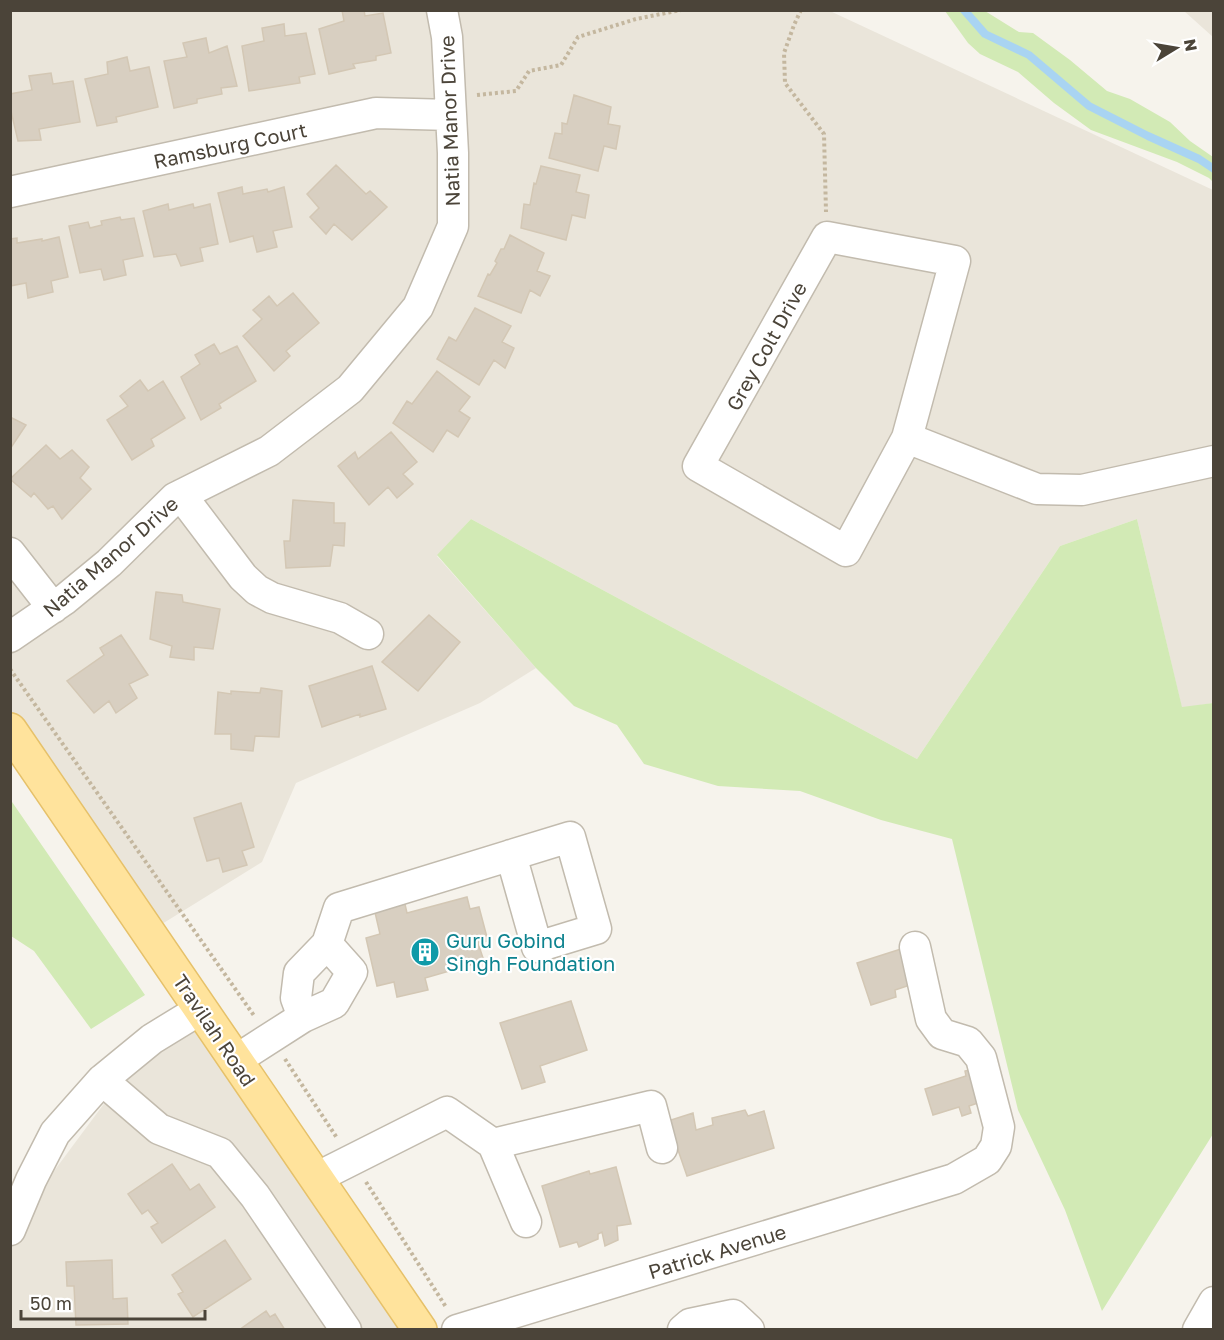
<svg xmlns="http://www.w3.org/2000/svg" width="1224" height="1340" font-family="'Golos Text',sans-serif">
<style>
.residential{fill:#eae5da}
.green{fill:#d2eab5}
.lines{fill:none;stroke-linecap:round;stroke-linejoin:round}
.stream{stroke:#a9d4f2;stroke-width:8}
.building{fill:#d8cfc1;stroke:#d3c7b4;stroke-width:1.5}
.minor-casing{stroke:#c2bbae;stroke-width:33}
.major-casing{stroke:#e6c16a;stroke-width:36}
.path{stroke:#c4b79f;stroke-width:4;stroke-dasharray:3 3;stroke-linecap:butt}
.minor{stroke:#fff;stroke-width:30}
.major{stroke:#ffe39c;stroke-width:33}
.labels{text-anchor:middle;dominant-baseline:central;stroke-width:4.5;stroke-linejoin:round;paint-order:stroke}
.street-label{font-size:20px;fill:#4b4439;stroke:#fff}
.culture-label{font-size:20px;fill:#0d838f;stroke:#fff;text-anchor:start}
</style>
<rect width="100%" height="100%" fill="#f6f3ec"/>
<path class="residential" d="M10 11H830L1213 190V703L1182 708 1137 519 1060 546 917 759 471 519 437 556 536 668 480 703 296 783 262 862 149 932 11 730Z
M1184 11H1213V37Z
M201 1009 420 1330H11V1229L152 1039Z"/>
<path class="green" d="M945 11H985L1019 32 1033 33 1070 60 1107 91 1130 99 1170 122 1190 141 1213 157V182L1209 178 1177 162 1091 130 1054 103 1018 72 980 54 968 43Z
M471 519 917 759 1060 546 1137 519 1182 707 1213 703V1134L1102 1311 1065 1210 1018 1110 952 839 881 820 800 791 718 786 644 764 617 725 574 706 536 668 437 555Z
M10 799 145 995 91 1029 34 951 11 936Z"/>
<g class="lines">
<path class="stream" d="M964 10 985 34 1029 55 1089 106 1148 136 1199 159 1214 169"/>
</g>
<path class="building" d="M342 10H364L365 16 383 13 391 53 376 56V60L353 64 355 68 329 74 319 29 344 21Z
M284 24 285 36 306 33 315 74 299 77 300 83 249 91 242 46 264 41 262 28Z
M206 38 209 53 227 46 237 86 221 88 222 94 197 99V103L174 108 164 61 187 57 183 43Z
M127 57 130 71 149 67 158 107 116 117 117 122 97 126 85 79 108 74 107 62Z
M51 73 53 84 73 81 80 122 39 129 41 140 18 141 10 107V94L32 90 29 76Z
M574 95 611 107 608 124 620 126 616 149 604 146 598 171 549 158 555 133 562 134V123L567 124Z
M336 165 366 194 370 191 387 207 352 240 334 224 326 234 310 217 319 208 307 194Z
M541 166 580 175 576 192 589 195 585 218 572 215 566 240 521 228 524 204 530 205 534 183 536 184Z
M242 187 243 194 267 189 268 192 284 187 292 227 273 231 277 247 257 252 253 236 230 242 218 193Z
M168 204 169 210 193 204 194 208 210 204 218 244 200 248 203 261 181 266 176 254 154 257 143 211Z
M120 217 121 220 134 218 143 256 123 260 126 275 104 280 101 269 80 273 69 226 88 222 90 228 102 225 101 221Z
M510 235 544 253 537 271 550 276 540 296 530 290 521 313 478 296 488 274 490 275 497 263 495 261 501 249H504Z
M59 237 68 277 51 281 53 292 28 298 26 283 10 286V239L17 238V243L42 239V241Z
M293 293 319 323 286 351 290 356 274 371 243 336 262 319 253 310 269 296 277 306Z
M475 308 511 326 502 342 514 348 505 368 494 360 479 385 437 359 449 337 456 341Z
M214 344 220 354 237 346 256 381 219 404 221 408 201 420 181 377 200 364 195 355Z
M437 371 470 397 459 411 470 418 458 437 447 430 433 452 393 423 407 401 412 404Z
M140 380 148 391 163 381 185 418 151 439 154 446 132 460 107 420 128 406 120 396Z
M10 417 26 425 10 449Z
M391 432 417 462 403 474 413 484 397 498 388 487 369 505 338 466 355 452 358 459Z
M46 445 60 459 72 450 89 467 80 478 91 489 62 519 53 506 48 509 34 493 31 497 10 479Z
M293 500 334 503V523H345L344 546 333 545 330 566 286 568 284 541H290Z
M156 592 182 595 183 602 220 609 213 649 194 647V660L170 657 172 646 150 639Z
M429 615 460 642 418 691 382 662Z
M121 635 148 675 129 684 137 698 116 713 109 701 94 713 67 681 104 655 100 648Z
M372 666 386 709 360 717V714L322 727 309 686Z
M261 688 282 691 279 737 255 736 253 751 231 749V734H215L218 692 231 694V691L260 693Z
M241 803 254 847 242 851 247 865 223 872 219 858 207 861 194 818Z
M467 897 470 909 479 907 488 941 478 943 484 961 425 978 428 990 397 997 394 982 377 986 366 938 380 934 374 908 404 900 407 913Z
M901 949 913 984 895 990 896 997 871 1005 857 963Z
M571 1001 587 1050 540 1066 545 1082 522 1089 500 1023Z
M977 1068 987 1100 969 1106 971 1113 962 1116 959 1107 933 1115 925 1089 966 1076 965 1071Z
M745 1110 748 1116 764 1111 774 1148 687 1176 668 1121 693 1113 696 1130 713 1125 712 1118Z
M172 1164 190 1190 199 1184 215 1207 162 1243 151 1227 158 1223 148 1210 142 1214 128 1194Z
M616 1167 631 1224 617 1226 618 1240 605 1246 602 1232 598 1234V1239L579 1247 577 1242 560 1247 542 1186 589 1171 590 1174Z
M225 1240 251 1279 193 1317 178 1294 183 1292 172 1275Z
M112 1260 113 1299 127 1298 128 1324 76 1325 74 1286H67L66 1262Z
M266 1311 270 1317 275 1314 285 1330H239Z"/>
<g class="lines">
<g class="minor-casing">
<path id="minor" d="M10 192 376 113 451 115
M827 237 955 261 907 438 846 551 698 466Z
M907 438 1037 489 1082 490 1214 461
M181 495 243 577 257 590 272 598 340 618 368 634
M10 553 53 608
M10 637 64 600 109 563 175 498 269 451 350 389 418 307 453 226V153L447 37 442 10
M327 944 339 908 570 837 596 929 537 947 511 855
M236 1060 303 1017 334 1003 352 972 327 944 299 973 296 998 303 1017
M102 1080 159 1129 220 1153 255 1196 346 1330
M493 1144 651 1106 662 1148
M316 1178 447 1112 493 1144 526 1222
M10 1230 31 1180 55 1133 102 1080 152 1039 201 1009
M457 1330 954 1179 987 1160 996 1146 999 1127 981 1058 968 1042 942 1034 931 1019 915 947
M683 1330 690 1324 733 1315 749 1330
M1198 1330 1214 1302"/>
</g>
<g class="major-casing">
<path id="major" d="M10 730 420 1330"/>
</g>
<path class="path" d="M801 10 794 25 784 53 785 83 824 134 826 212
M477 95 516 91 529 71 561 65 578 37 636 19 681 10
M10 669 255 1017
M285 1059 337 1138
M366 1182 446 1307"/>
<use href="#minor" class="minor"/>
<use href="#major" class="major"/>
</g>
<defs>
<g id="building-disc" transform="scale(1.5)"><circle r="9.5" fill="#0f9aa8" stroke="#fff"/><path d="M-4-6H4V6H1V3H-1V6H-4ZM-2.5-4.3h1.7v1.8h-1.7ZM.8-4.3h1.7v1.8H.8ZM-2.5-1h1.7V.8h-1.7ZM.8-1h1.7V.8H.8Z" fill="#fff"/></g>
</defs>
<g fill-rule="evenodd">
<use href="#building-disc" x="425" y="952"/>
</g>
<g class="labels">
<g class="street-label">
<text transform="translate(449 121) rotate(-92)">Natia Manor Drive</text>
<text transform="translate(230 145) rotate(-12)">Ramsburg Court</text>
<text transform="translate(766 346) rotate(-61)">Grey Colt Drive</text>
<text transform="translate(110 556) rotate(-41)">Natia Manor Drive</text>
<text transform="translate(215 1030) rotate(56)">Travilah Road</text>
<text transform="translate(717 1251) rotate(-17)">Patrick Avenue</text>
</g>
<g class="culture-label">
<text x="446" y="940">Guru Gobind<tspan x="446" dy="23">Singh Foundation</tspan></text>
</g>
</g>
<rect width="1224" height="1340" fill="none" stroke="#4b4439" stroke-width="24"/>
<g transform="translate(1176 48) rotate(79)" stroke="#ffffff" stroke-width="4.5" paint-order="stroke">
<path d="M0-4.5L10 22L0 15L-10 22Z" fill="#4b4439"/>
<text y="-9" font-size="16" font-weight="bold" text-anchor="middle" fill="#4b4439">N</text>
</g>
<path d="M21 1310v9h184v-9" fill="none" stroke="#4b4439" stroke-width="3"/>
<text x="30" y="1310" font-size="18" fill="#4b4439" stroke="#ffffff" stroke-width="4.5" paint-order="stroke">50 m</text>
</svg>
